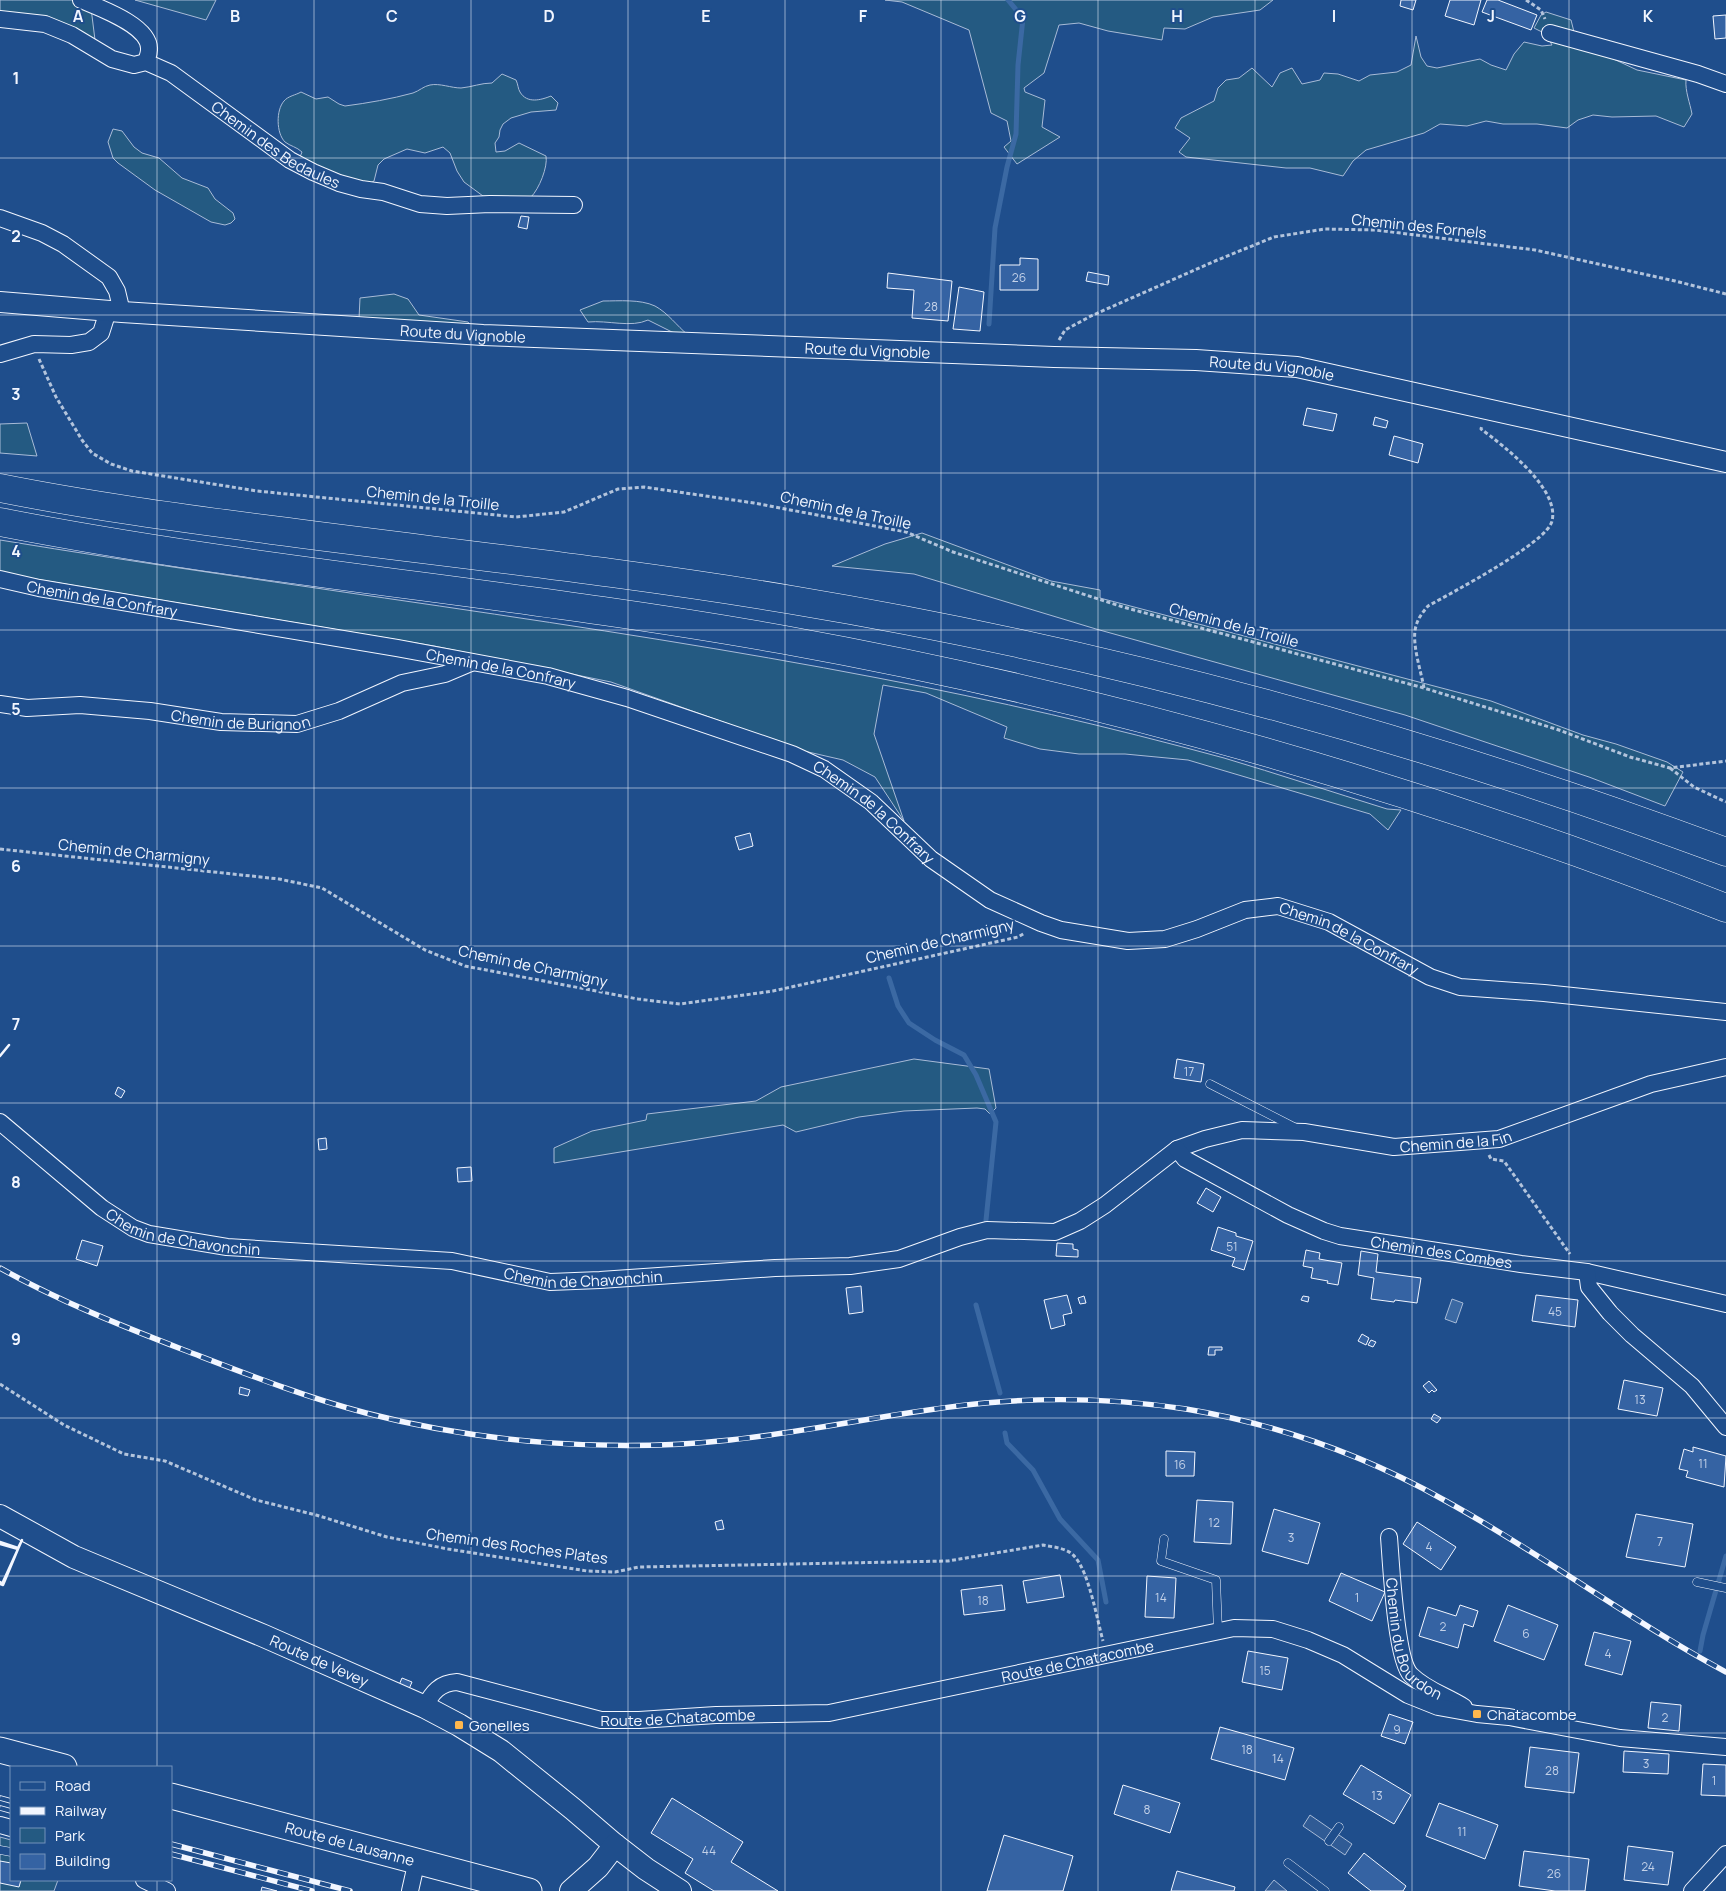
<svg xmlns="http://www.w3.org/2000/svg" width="1726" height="1891" font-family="Manrope,sans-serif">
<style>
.green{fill:#245a82;stroke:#a8bbd7}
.parking{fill:#305b95;stroke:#a8bbd7}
.water{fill:#3b69a3;stroke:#a8bbd7}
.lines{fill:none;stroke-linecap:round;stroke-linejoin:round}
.stream{stroke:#3b69a3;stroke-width:5}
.building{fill:#3563a3;stroke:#f2f6ff}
.service-casing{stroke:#f2f6ff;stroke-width:9}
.minor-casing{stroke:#f2f6ff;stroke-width:18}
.tertiary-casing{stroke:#f2f6ff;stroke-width:22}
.secondary-casing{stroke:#f2f6ff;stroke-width:24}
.primary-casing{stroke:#f2f6ff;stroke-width:27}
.motorway-casing{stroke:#f2f6ff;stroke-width:29}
.path{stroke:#b3c4dc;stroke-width:3;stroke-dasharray:4 2.5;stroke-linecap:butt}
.service{stroke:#1f4e8c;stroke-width:8}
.minor{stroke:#1f4e8c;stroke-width:16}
.tertiary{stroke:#1f4e8c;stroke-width:20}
.secondary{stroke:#1f4e8c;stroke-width:22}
.primary{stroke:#1f4e8c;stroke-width:25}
.motorway{stroke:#1f4e8c;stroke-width:28}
.rail-casing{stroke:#f2f6ff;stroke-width:5.5}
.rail{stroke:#1f4e8c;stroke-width:4;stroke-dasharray:11;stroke-linecap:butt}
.wall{stroke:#f2f6ff;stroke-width:2.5}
.grid{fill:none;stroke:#f2f6ff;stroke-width:1;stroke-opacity:0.55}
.poi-dot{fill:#ffb74d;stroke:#1f4e8c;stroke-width:2}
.labels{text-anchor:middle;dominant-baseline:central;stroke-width:4;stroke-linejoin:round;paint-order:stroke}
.number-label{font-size:12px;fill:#c3d1e8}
.street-label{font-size:15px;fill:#f2f6ff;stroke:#1f4e8c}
.poi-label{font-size:15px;fill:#f2f6ff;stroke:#1f4e8c;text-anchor:start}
.grid-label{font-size:16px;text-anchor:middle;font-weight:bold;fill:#f2f6ff;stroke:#1f4e8c;stroke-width:4;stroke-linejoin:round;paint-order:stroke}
</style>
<rect width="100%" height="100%" fill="#1f4e8c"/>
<path class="green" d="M0 0H90L97 56 65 35 0 22Z
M135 0H216L206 20Z
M885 0H1273L1260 10 1213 17 1185 29 1164 28 1162 40 1108 31 1079 23 1059 25 1044 73 1024 88 1025 92 1045 100 1042 127 1060 137 1017 164 1004 147 1011 141 1007 121 991 113 969 30 902 2Z
M1546 12 1571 20 1578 48 1603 54 1637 70 1686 80C1685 91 1690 103 1692 114L1684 127 1656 116 1612 117 1593 115 1578 120 1567 128 1537 124H1503L1486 121 1467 126 1440 124 1424 133 1366 150 1353 161 1343 176 1310 168H1286L1186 157 1179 152 1190 138 1175 128 1181 118 1214 101 1218 88 1226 80 1239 78 1252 68 1272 87 1280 73 1292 68 1302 84 1320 80 1324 73 1338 74 1359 81 1370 75 1397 72 1411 65 1416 36 1421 57 1427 66 1437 68 1480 59 1491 65 1506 70 1514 54 1524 42 1542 46 1552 45 1546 34 1534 28 1541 15Z
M502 74 516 80C518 84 518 89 520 92 527 104 541 100 551 96L558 103 556 110 531 112 511 118 503 124 500 130 499 137 495 143 496 152 505 151 519 143 546 156C548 167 539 189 531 197L483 196 464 182 457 171 450 153 443 147 425 153 407 149 384 159 378 165 374 181 362 188 300 157 302 152C297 147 290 146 285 142 276 133 276 110 284 101 288 96 296 95 301 92L316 99 328 97 339 104 345 106C368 103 391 99 413 93 419 91 424 86 430 85 440 83 451 88 461 88 472 87 481 83 492 83Z
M113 129 122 131 134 147 142 153 159 158 182 178 208 188 215 199 233 213 235 219 231 223 225 225 211 222 155 190 118 163 113 158 108 142Z
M394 294 408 299 419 315 468 322 473 329 359 319 360 298Z
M603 301C619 301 640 299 655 306 668 313 677 326 688 335L676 334 648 320C631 328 608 320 588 322L580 310Z
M27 423 37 456 0 453V424Z
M922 533 1051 581 1100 590V598L1491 701 1583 735 1616 744 1667 762 1683 772 1665 806 1589 777 1405 715 1096 629 914 574 832 566 885 544Z
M0 540C292 588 587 622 878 678 994 700 1110 727 1224 758 1278 774 1332 792 1387 809L1401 810 1388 830 1370 814 1188 760 1125 754H1079L1040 749 1004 738 1007 727 926 693 883 685 874 734 904 821 875 777 843 760 804 751 611 682 434 646 0 573Z
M914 1059 989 1069 996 1108 990 1114 985 1109 977 1108 904 1111 859 1117 796 1132 783 1125 554 1163V1148L592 1131 646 1120 647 1114 756 1101 781 1087Z
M0 1837 11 1840V1880H58L54 1891H0Z"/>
<path class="parking" d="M1310 1815 1352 1844 1345 1855 1303 1826Z
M1274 1880 1287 1891H1265Z"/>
<path class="water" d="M1452 1299 1463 1303 1456 1323 1445 1319Z"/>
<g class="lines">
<path class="stream" d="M989 324 995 228 1007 167 1016 134 1018 65 1023 18 1008 0
M889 978 898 1006 909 1023 935 1040 964 1055 976 1075 996 1122 986 1220
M976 1305 1000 1393
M1005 1433 1007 1443 1033 1470 1060 1519 1098 1560 1106 1602
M1700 1651 1703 1635 1726 1556"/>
</g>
<path class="building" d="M1401 0H1416L1413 10 1400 6Z
M1450 0H1481L1474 25 1445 16Z
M1487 0H1498L1537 15 1531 30 1482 12Z
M1726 15V38L1715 39 1713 16Z
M521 216 529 217 527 229 518 227Z
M1020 258 1038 259V290H1000V265H1020Z
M1088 272 1109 276 1108 285 1086 281Z
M888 273 952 281 948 321 912 318 914 290 887 288Z
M959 287 984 292 980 331 953 329Z
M1307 408 1337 414 1333 431 1303 425Z
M1375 417 1388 421 1386 428 1373 425Z
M1394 436 1423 444 1418 463 1389 455Z
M750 833 753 846 739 850 735 837Z
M1177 1059 1204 1064 1201 1082 1174 1078Z
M118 1087 125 1091 121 1098 115 1094Z
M326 1138 327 1149 319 1150 318 1139Z
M471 1167 472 1181 458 1182 457 1168Z
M1206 1188 1221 1197 1213 1212 1197 1203Z
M1218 1227 1236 1233V1236L1253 1241 1244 1270 1232 1266 1235 1258 1211 1250Z
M82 1240 103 1246 97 1266 76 1259Z
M1057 1243 1073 1244V1249L1078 1250V1257L1056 1256Z
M1306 1250 1320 1253 1319 1259 1342 1263 1338 1285 1327 1283 1328 1281 1311 1278 1313 1268 1303 1266Z
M1361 1251 1378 1254 1376 1272 1421 1278 1417 1303 1395 1300 1394 1302 1371 1299 1374 1278 1358 1275Z
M861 1286 863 1312 849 1314 846 1288Z
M1067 1295 1072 1313 1063 1315 1065 1325 1051 1329 1044 1300Z
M1536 1295 1578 1300 1575 1327 1532 1321Z
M1084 1296 1086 1303 1080 1304 1078 1298Z
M1303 1296 1309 1297 1308 1302 1301 1300Z
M1362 1334 1369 1338 1366 1345 1358 1341Z
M1371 1340 1376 1342 1373 1347 1368 1345Z
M1209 1347H1222V1350H1215V1355H1208Z
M1624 1380 1663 1388 1657 1416 1618 1409Z
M1429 1381 1437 1390 1434 1392 1432 1390 1429 1393 1423 1386Z
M240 1387 250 1390 248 1396 239 1394Z
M1434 1414 1441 1418 1437 1423 1431 1419Z
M1693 1447 1726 1456 1724 1487 1686 1477 1688 1471 1679 1469 1684 1449 1693 1452Z
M1166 1451 1195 1452 1194 1476H1166Z
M1197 1500 1233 1502 1231 1544 1194 1542Z
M1274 1509 1320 1523 1308 1564 1262 1551Z
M1636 1514 1693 1524 1685 1567 1626 1557Z
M722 1520 724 1529 717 1530 715 1522Z
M1417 1522 1456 1547 1441 1570 1403 1544Z
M1341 1573 1385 1592 1372 1621 1329 1601Z
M1060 1575 1064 1597 1027 1603 1023 1581Z
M1147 1576 1176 1578 1174 1618 1145 1617Z
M1002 1585 1005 1610 964 1615 961 1590Z
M1460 1605 1478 1611 1473 1627 1464 1624 1458 1648 1419 1636 1428 1607 1456 1616Z
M1508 1605 1558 1625 1544 1660 1494 1641Z
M1594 1632 1631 1641 1622 1675 1585 1665Z
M1248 1651 1288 1658 1282 1690 1242 1682Z
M402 1678 412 1682 409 1689 399 1685Z
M1651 1702 1681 1705 1679 1731 1648 1728Z
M1389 1714 1413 1722 1405 1744 1381 1736Z
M1220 1727 1294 1748 1285 1780 1211 1759Z
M1530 1747 1579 1753 1574 1793 1525 1787Z
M1624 1751 1669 1754 1668 1774 1623 1772Z
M1703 1764 1726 1765V1796L1701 1795Z
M1361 1765 1411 1795 1394 1824 1343 1794Z
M1123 1785 1180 1803 1170 1833 1114 1814Z
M672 1798 743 1842 731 1862 778 1891H714L685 1873 693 1859 651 1833Z
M1439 1803 1498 1825 1485 1859 1426 1836Z
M1004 1835 1073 1856 1063 1891H987Z
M1628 1846 1673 1852 1668 1885 1624 1880Z
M1524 1851 1589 1859 1585 1891H1555L1519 1886Z
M1364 1853 1406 1886 1403 1891H1371L1348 1873Z
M0 1861 11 1863V1880H21L19 1887 0 1883Z
M1177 1871 1235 1887 1234 1891H1171Z
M262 1887 277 1891H261Z"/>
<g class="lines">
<g class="service-casing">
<path id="service" d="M1210 1084 1296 1128
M1164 1539 1161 1561 1216 1580 1218 1631
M1697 1582 1726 1588
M1329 1841 1339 1827
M0 1850 11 1852
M1288 1863 1325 1891"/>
</g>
<g class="minor-casing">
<g id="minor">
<path d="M81 0C100 8 151 26 149 50 149 54 147 58 146 62"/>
<path id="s1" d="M0 19 45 24 72 35 112 59 134 65 146 62 171 73 290 160 313 172 339 183 361 189 383 192 420 204 447 206 490 204 574 205"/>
<path d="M1550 33 1698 74 1726 84"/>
<path d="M0 218 42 233 63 244 109 277 117 291 122 312"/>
<path d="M0 354 34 344 71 345 89 342 101 333 108 311"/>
<path id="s2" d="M0 579 39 588 397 648 548 676 627 698 792 754 824 769 871 802 931 859 990 900 1041 923 1061 930 1128 941 1165 939 1197 929 1245 910 1278 906 1329 922 1430 977 1460 987 1544 993 1726 1012"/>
<path id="s3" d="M0 704 27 708 80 705 150 711 221 722 297 724 339 711 402 683 445 674 471 663"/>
<path id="s4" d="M0 1122 102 1208 133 1228 149 1234 227 1247 452 1261 550 1282 600 1280 775 1268 850 1266 899 1259 960 1237 987 1230 1055 1232 1080 1221 1105 1205 1177 1149 1205 1139 1242 1130 1304 1132 1394 1147 1499 1139 1651 1084 1726 1067"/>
<path id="s5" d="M1177 1149 1185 1159 1288 1215 1324 1231 1340 1236 1521 1264 1587 1272 1726 1304"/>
<path d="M1587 1272 1589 1287 1610 1313 1632 1335 1692 1386 1726 1427"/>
<path id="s6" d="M1389 1537C1391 1563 1396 1661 1411 1675 1426 1690 1447 1696 1464 1707"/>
<path id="s7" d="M425 1707C432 1692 440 1683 457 1682L601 1720H639L716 1715 829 1713 1234 1628 1273 1629 1308 1640 1343 1655 1408 1695 1438 1707 1477 1714 1509 1717 1620 1738 1726 1747"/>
<path d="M0 1825 11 1828"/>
<path d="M144 1880 167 1891"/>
<path d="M410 1891 417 1860"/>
<path d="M1692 1891 1726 1854"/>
</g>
</g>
<g class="tertiary-casing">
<g id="tertiary">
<path id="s8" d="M0 302 122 312 483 335 1054 357 1196 360 1297 367 1726 462"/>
</g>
</g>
<g class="secondary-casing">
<g id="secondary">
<path id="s9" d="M0 1516 74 1557 264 1636 425 1707 459 1725 501 1751 573 1809 615 1845 646 1869 680 1891"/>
<path d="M571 1891 598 1867 615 1845"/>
</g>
</g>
<g class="primary-casing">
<g id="primary">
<path d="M0 1750 64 1767"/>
<path id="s10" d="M171 1796 529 1891"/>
</g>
</g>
<g class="motorway-casing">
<path id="motorway" d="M0 488C90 506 181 518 272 530 446 553 620 571 792 600 1111 653 1423 739 1726 852
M0 522C260 573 524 593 785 640 1106 698 1422 789 1726 908"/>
</g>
<path class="path" d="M1526 0 1541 10 1545 19
M1059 340 1065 330 1091 316 1215 261 1274 237 1325 229 1376 230 1535 250 1675 281 1726 294
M39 359 56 397 82 440 92 453 111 464 132 471 257 491 516 517 564 512 618 489 644 487 754 503 906 532 953 552 1123 607 1424 688 1559 730 1630 757 1670 768 1726 761
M1424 688C1421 671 1411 642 1416 626 1418 618 1423 612 1428 606 1451 593 1547 543 1552 521 1560 489 1504 446 1481 429L1482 425
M1670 768 1694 787 1726 802
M0 849 279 879 322 888 425 950 465 966 638 999 680 1004 773 991 1018 937 1025 933
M1489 1155 1491 1159 1504 1161 1570 1254
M0 1384 64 1425 124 1454 165 1461 256 1500 316 1515 387 1537 448 1549 587 1571 615 1572 639 1567 948 1561 1043 1545C1053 1547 1068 1548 1075 1557 1089 1573 1097 1619 1103 1641"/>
<use href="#service" class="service"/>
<use href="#minor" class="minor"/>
<use href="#tertiary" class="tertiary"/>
<use href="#secondary" class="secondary"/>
<use href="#primary" class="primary"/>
<use href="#motorway" class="motorway"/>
<g class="rail-casing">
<path id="rail" d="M0 1268C59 1301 122 1326 184 1350 244 1373 304 1397 366 1413 482 1443 612 1453 730 1440 816 1431 899 1411 985 1403 1052 1397 1119 1399 1186 1409 1276 1424 1364 1455 1444 1500 1541 1553 1629 1620 1726 1672
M0 1798 11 1801
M0 1808 11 1811
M171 1844 350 1891
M171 1854 312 1891"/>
</g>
<use href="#rail" class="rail"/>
<path class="wall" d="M0 1056 9 1045
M0 1542 18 1548 22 1540 18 1549 0 1544
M0 1582 2 1584 18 1549 3 1585 0 1584"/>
</g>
<path class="grid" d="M157 0V1767M314 0V1891M471 0V1891M628 0V1891M785 0V1891M941 0V1891M1098 0V1891M1255 0V1891M1412 0V1891M1569 0V1891M0 158H1726M0 315H1726M0 473H1726M0 630H1726M0 788H1726M0 946H1726M0 1103H1726M0 1261H1726M0 1418H1726M0 1576H1726M0 1733H1726M157 1880V1891"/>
<g class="poi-dot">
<rect x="1472" y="1709" width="10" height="10" rx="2.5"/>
<rect x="454" y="1720" width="10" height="10" rx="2.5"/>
</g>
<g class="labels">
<g class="number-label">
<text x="1019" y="277">26</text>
<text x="931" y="306">28</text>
<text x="1189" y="1071">17</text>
<text x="1232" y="1246">51</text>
<text x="1555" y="1311">45</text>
<text x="1640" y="1399">13</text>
<text x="1703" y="1463">11</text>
<text x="1180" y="1464">16</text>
<text x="1214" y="1522">12</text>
<text x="1291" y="1537">3</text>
<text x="1660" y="1541">7</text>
<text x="1429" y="1546">4</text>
<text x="1161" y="1597">14</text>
<text x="1357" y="1597">1</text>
<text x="983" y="1600">18</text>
<text x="1443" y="1626">2</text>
<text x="1526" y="1633">6</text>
<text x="1608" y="1653">4</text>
<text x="1265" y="1670">15</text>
<text x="1665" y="1717">2</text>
<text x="1397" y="1729">9</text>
<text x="1247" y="1749">18</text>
<text x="1278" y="1758">14</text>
<text x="1646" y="1763">3</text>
<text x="1552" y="1770">28</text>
<text x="1714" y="1780">1</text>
<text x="1377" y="1795">13</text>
<text x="1147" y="1809">8</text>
<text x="1462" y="1831">11</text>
<text x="709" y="1850">44</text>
<text x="1648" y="1866">24</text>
<text x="1554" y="1873">26</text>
</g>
<g class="street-label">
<text stroke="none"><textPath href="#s1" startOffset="311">Chemin des Bedaules</textPath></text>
<text transform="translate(1419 226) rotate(6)">Chemin des Fornels</text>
<text stroke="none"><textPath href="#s8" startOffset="464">Route du Vignoble</textPath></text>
<text stroke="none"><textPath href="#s8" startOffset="869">Route du Vignoble</textPath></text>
<text stroke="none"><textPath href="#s8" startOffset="1274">Route du Vignoble</textPath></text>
<text transform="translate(433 498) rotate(6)">Chemin de la Troille</text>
<text transform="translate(846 510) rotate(12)">Chemin de la Troille</text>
<text stroke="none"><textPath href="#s2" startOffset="104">Chemin de la Confrary</textPath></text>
<text transform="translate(1234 625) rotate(15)">Chemin de la Troille</text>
<text stroke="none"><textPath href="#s2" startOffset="509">Chemin de la Confrary</textPath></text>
<text stroke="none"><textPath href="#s3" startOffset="242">Chemin de Burignon</textPath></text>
<text stroke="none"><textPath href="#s2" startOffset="914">Chemin de la Confrary</textPath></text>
<text transform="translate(134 852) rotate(6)">Chemin de Charmigny</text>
<text stroke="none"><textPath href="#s2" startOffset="1439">Chemin de la Confrary</textPath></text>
<text transform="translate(940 941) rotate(-13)">Chemin de Charmigny</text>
<text transform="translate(533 966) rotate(12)">Chemin de Charmigny</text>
<text stroke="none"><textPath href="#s4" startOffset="1534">Chemin de la Fin</textPath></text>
<text stroke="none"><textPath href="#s4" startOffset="220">Chemin de Chavonchin</textPath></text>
<text stroke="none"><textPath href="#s5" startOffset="289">Chemin des Combes</textPath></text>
<text stroke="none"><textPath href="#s4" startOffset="625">Chemin de Chavonchin</textPath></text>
<text transform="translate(517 1546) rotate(8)">Chemin des Roches Plates</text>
<text stroke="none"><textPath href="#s6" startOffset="109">Chemin du Bourdon</textPath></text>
<text stroke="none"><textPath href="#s9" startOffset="351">Route de Vevey</textPath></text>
<text stroke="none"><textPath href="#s7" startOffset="674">Route de Chatacombe</textPath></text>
<text stroke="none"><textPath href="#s7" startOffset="269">Route de Chatacombe</textPath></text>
<text stroke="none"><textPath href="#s10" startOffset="185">Route de Lausanne</textPath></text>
</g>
<g class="poi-label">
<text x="1487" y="1714">Chatacombe</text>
<text x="469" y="1725">Gonelles</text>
</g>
</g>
<g class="grid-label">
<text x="78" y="22">A</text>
<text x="235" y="22">B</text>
<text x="392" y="22">C</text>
<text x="549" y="22">D</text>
<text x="706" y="22">E</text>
<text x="863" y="22">F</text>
<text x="1020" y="22">G</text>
<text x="1177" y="22">H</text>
<text x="1334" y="22">I</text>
<text x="1491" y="22">J</text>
<text x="1648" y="22">K</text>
<text x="16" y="84">1</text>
<text x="16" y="242">2</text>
<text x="16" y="400">3</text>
<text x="16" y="557">4</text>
<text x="16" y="715">5</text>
<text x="16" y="872">6</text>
<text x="16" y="1030">7</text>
<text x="16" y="1188">8</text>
<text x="16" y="1345">9</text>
</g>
<rect x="10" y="1766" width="162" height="115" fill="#1f4e8c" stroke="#7391ba"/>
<rect x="20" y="1782" width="25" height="8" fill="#1f4e8c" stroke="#7391ba"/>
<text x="55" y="1791" font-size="15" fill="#f2f6ff">Road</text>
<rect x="20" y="1807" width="25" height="8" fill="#f2f6ff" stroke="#7391ba"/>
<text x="55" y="1816" font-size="15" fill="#f2f6ff">Railway</text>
<rect x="20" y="1828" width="25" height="15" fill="#245a82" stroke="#7391ba"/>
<text x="55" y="1841" font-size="15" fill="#f2f6ff">Park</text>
<rect x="20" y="1854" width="25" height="15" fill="#3563a3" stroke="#7391ba"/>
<text x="55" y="1866" font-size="15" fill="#f2f6ff">Building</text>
</svg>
